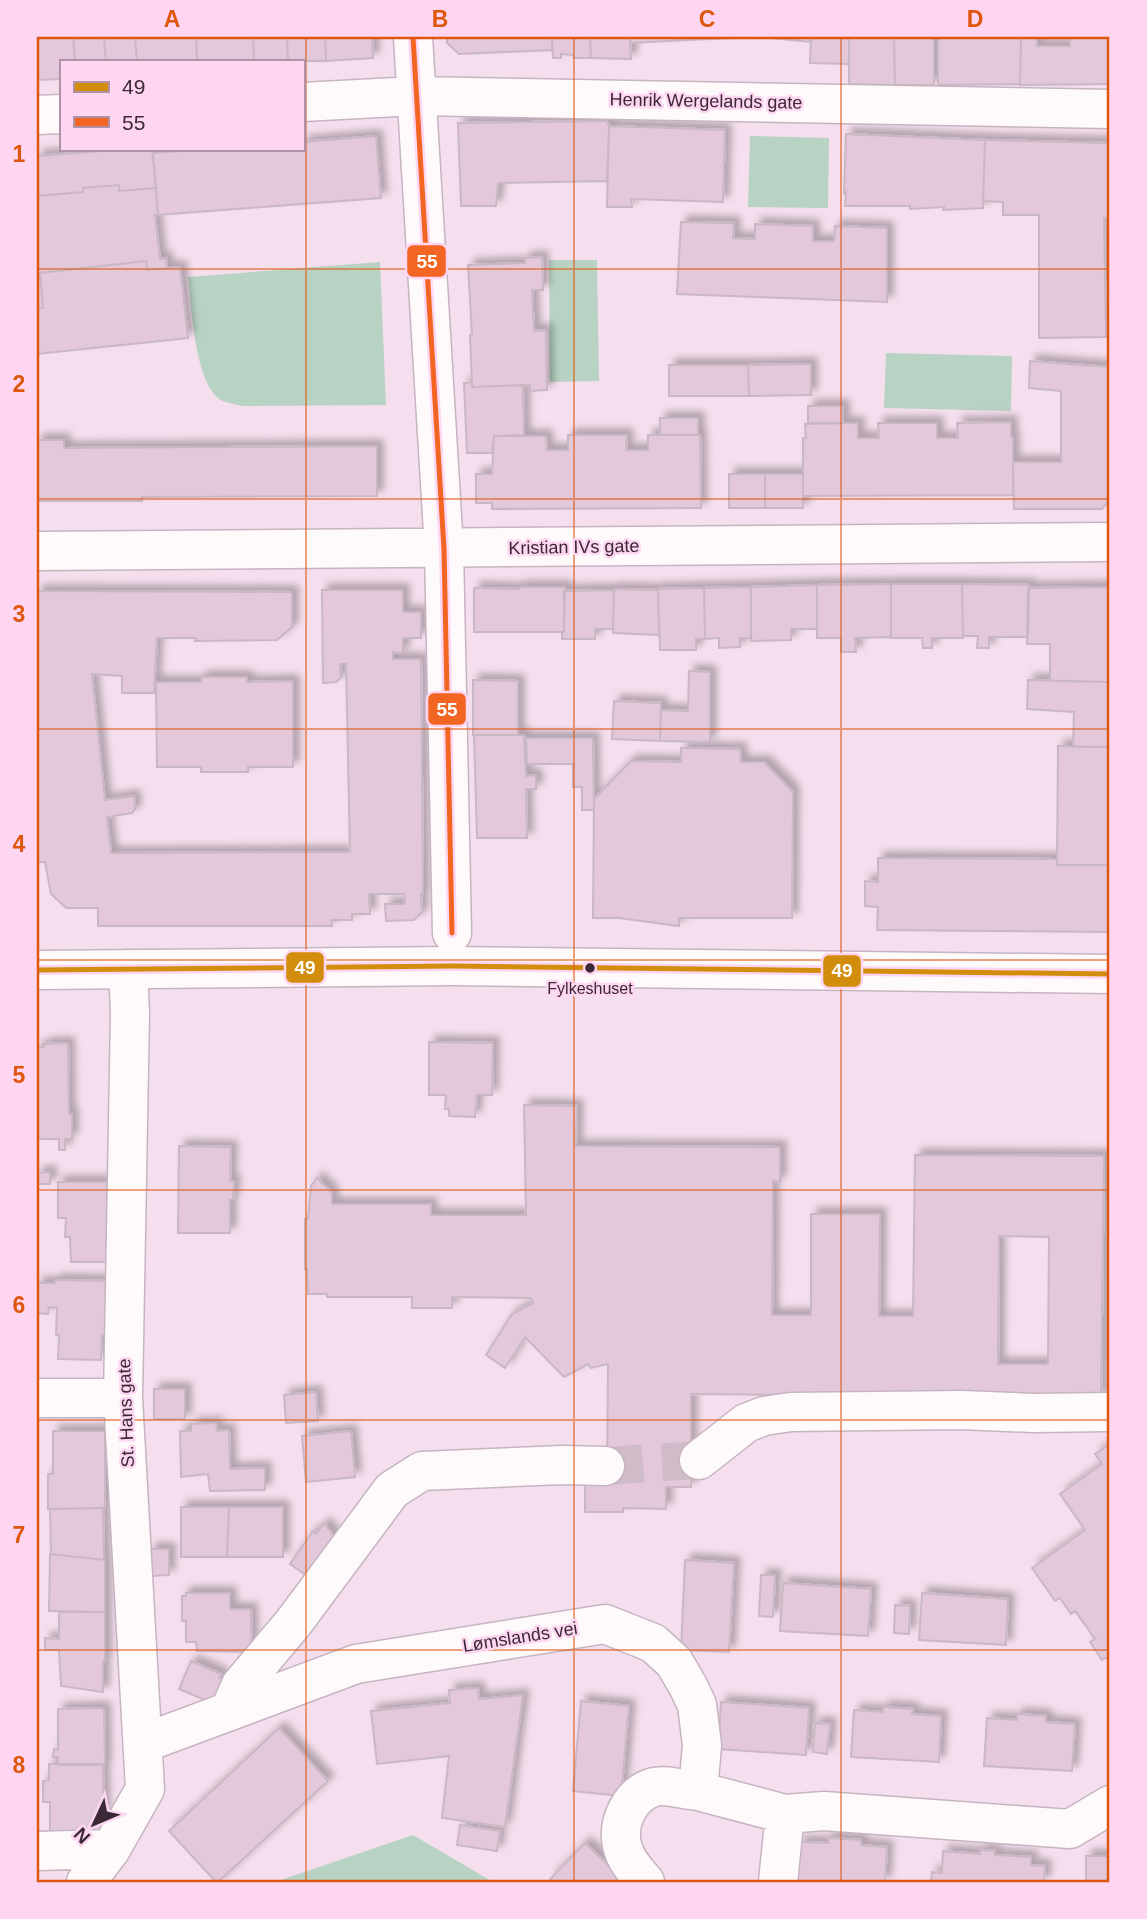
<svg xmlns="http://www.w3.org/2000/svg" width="1147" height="1919" font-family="Arial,sans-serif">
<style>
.green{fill:#b8d2c3}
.building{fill:#e3c8dc;stroke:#cab7c4;stroke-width:2;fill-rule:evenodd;filter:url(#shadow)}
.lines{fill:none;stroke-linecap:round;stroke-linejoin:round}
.minor-tunnel{stroke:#d0bbc9;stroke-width:38;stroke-dasharray:38 19;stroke-linecap:butt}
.minor-casing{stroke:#c6b4c1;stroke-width:41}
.tertiary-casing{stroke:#c6b4c1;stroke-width:41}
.minor{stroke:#fefafc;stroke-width:38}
.tertiary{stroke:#fefafc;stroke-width:38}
.bus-1-casing{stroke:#fed6f2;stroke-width:10}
.bus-2-casing{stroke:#fed6f2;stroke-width:10}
.bus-1{stroke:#d18d0b;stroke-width:5}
.bus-2{stroke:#f26522;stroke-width:5}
.grid{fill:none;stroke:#df570e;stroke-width:2;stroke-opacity:0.55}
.bus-dot{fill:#3b2936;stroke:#fed6f2;stroke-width:2.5}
.labels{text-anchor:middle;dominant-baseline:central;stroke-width:5;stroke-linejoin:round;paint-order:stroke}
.bus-label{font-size:16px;fill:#3b2936;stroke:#fed6f2}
.street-label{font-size:18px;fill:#3b2936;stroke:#fed6f2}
.line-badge{stroke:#fed6f2;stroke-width:2.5}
.badge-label{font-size:19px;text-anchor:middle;font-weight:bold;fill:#fff}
.neatline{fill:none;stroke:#df570e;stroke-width:2.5}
.grid-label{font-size:23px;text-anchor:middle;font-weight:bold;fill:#df570e}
</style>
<defs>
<filter id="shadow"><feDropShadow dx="6" dy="-6" stdDeviation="3.5" flood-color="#0004"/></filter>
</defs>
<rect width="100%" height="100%" fill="#f5dfee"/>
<path class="green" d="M750 136 829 138 828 208 748 207Z
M549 260H597L599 381 550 382Z
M380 262 386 405 242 406C236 404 227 403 221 400 194 383 192 307 188 277Z
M886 353 1012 356 1011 411 884 408Z
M413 1835 493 1882H275Z"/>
<path class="building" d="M37 37H73L75 61H61V79L37 80Z
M73 37H104L106 61H75Z
M104 37H135L137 61H106Z
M135 37H196L197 61H137Z
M196 37H253L254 61H197Z
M253 37H287L288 61H254Z
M287 37H325L326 61H288Z
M325 37H372L373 58 326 61Z
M447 37H552V50L459 54 447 43Z
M552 37H590L591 58H574L573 55 561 54V58H553Z
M590 37H630L631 59 591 58Z
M630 37H689V40L630 43Z
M689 37H759L689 40Z
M759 37H811V42Z
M811 37H849V64L810 63Z
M849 37H894L895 85 849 84Z
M894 37H934V85H895Z
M938 37H1021L1020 84 938 85Z
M1036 37 1037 46H1070V37H1110V80L1107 84 1020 85 1021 38Z
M607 121 609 126 607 181 498 183 496 206H461L458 123Z
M609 126 725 130 723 202 631 199 632 207H607Z
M846 134 985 140 983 208 943 210 944 207 910 209V206H845L846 192 844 193Z
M376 136 381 198 158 215 153 153 212 149H303V142Z
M985 140 1110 143V217L1104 218 1106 337 1039 338V215H1003V202L983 201Z
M128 149H152L156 188 119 191V185L83 188V192L37 196V156Z
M119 185V191L156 188 158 215H155L160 259 166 258 167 268 147 270 146 261 40 273 43 308 37 309V196L83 192V188Z
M681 222 734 223 733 238 755 239V224L813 226V241H834L835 226 887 228V302L677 294Z
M542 257 543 290H532L534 331 546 330 547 390 530 391V385L472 387 470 335H472L468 265 525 263V258Z
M146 261 147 270 180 267 188 338 37 354V309L43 308 40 273Z
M1030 361 1110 367V499L1102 509H1014L1013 462H1061V391L1029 388Z
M811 364V395L749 396 748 365Z
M669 365H748L749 396H669Z
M472 382V387L523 385 524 435 494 436 492 453H467L464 383Z
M808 406H843V423H808Z
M660 418H698V435H660Z
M1011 422V437H1013V495L803 496V438H806L805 424 858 423V438H879L878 423H937V438H958L957 423Z
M568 435H627L626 450H648V435H700L701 508 492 509V503H476V474H492L494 436H546L547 450H568Z
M37 440H64V448L377 446V496L142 497V501H37Z
M729 474H765V508H729Z
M765 474H803V508H765Z
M891 584V637L855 638 856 652H841V638H817V585Z
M891 584H962L963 638H932V648H923L922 638H891Z
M962 584 1029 585 1028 637H989V648H977L978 636H963Z
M817 585V629H791V640L751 641V587Z
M519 587H565L564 632H474V588L519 589Z
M751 587V638H740V647L719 648V638L705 639 704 588Z
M1110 587V682L1050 681V644H1027L1028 588Z
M704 588 705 639H696V650H660L658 589Z
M614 589 658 590 659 635 613 633Z
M322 590H403V612H421V638H403V653L393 652V659H421L423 894H421L422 912 414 920 386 921 385 904H405L404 894H369L370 914H352V920H331L332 926H98V908H66L51 894 45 862H38L37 848V591L292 592V627L277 640 195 641 196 638H157L154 693H122V676L92 674 105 800 134 796 135 809 132 813 107 817 111 853 350 852 346 664H340L341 677 336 682 323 683Z
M614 590 613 629H595V639H562V632H564V591Z
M689 671 710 672V742L660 741 661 710 688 711Z
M201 677H247V682L293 681V767H248V772H201V767H157L156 682H201Z
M473 680 518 681V735H473Z
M1028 680 1110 682V747H1073L1074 712 1027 709Z
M614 701 661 703 660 741 612 739Z
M474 735H524L526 776 536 775V789H526L527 838H477Z
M526 738H593L594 810H582V787H573V764H527Z
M1058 746 1110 747V865H1057Z
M681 748 740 749 741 762H764L793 792 792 918H679V926L619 918H593L594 799 631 761 681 762Z
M878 858 1057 859V865H1110V932L877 930 878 907 865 906V881L878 882Z
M429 1042 493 1043 492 1095H477L475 1117 449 1116V1109H445L446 1095H429Z
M68 1043 69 1114H72V1139H65V1150H59V1139H37V1047H44V1044Z
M524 1105 577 1106 576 1146 780 1147V1182L773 1181 772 1315H811V1214H880L879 1316H913L915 1155 1104 1156 1101 1398 691 1394V1487H666V1509L623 1508V1512H585V1484H607L608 1364 591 1368 588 1364 564 1377 525 1337 505 1368 486 1355 512 1314 533 1303 531 1298 452 1297V1308H412V1297H327V1294H308L307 1269H305V1219H308L311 1186 317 1178 332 1193V1204H431V1215H526ZM999 1236 1049 1237 1048 1364H998Z
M179 1146 231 1147 230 1181H234L233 1200H230V1233H178Z
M50 1172V1184H37V1173Z
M58 1182H107V1262H71L70 1237H65L66 1218H58Z
M56 1280 107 1281 106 1335H102L101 1360 58 1359 59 1335H56L57 1308 49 1307 48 1314 37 1313V1283H55Z
M154 1389H185V1419H154Z
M316 1392 318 1421 286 1423 284 1395Z
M216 1423 217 1431 229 1430 230 1469 265 1468V1490L210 1491 208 1474 181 1477 180 1431H191V1424Z
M53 1431H105V1508L48 1509V1474H53Z
M351 1431 355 1477 306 1482 302 1436Z
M1109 1445 1110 1446V1662L1107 1657 1102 1660 1090 1642 1095 1639 1075 1611 1071 1614 1060 1598 1055 1601 1032 1568 1085 1530 1060 1494 1102 1464 1095 1454Z
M181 1507H229L227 1557H181Z
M229 1507H283V1557H227Z
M103 1508 104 1560 51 1554 50 1509Z
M324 1523 338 1541 313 1580 290 1564 313 1531 316 1534Z
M150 1549H169V1575L150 1576Z
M50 1554 105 1560V1612L49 1611Z
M685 1560 734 1563 729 1652 681 1650Z
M761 1575H775L773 1617 759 1616Z
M783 1583 871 1589 868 1636 780 1631Z
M186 1593H230V1609H251L252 1652 197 1651 196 1642H186V1621H182V1596H186Z
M922 1593 1008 1599 1006 1645 919 1640Z
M895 1605 910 1606 909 1634 894 1633Z
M59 1612H105V1660L103 1662V1692L61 1686 59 1650H45V1638L59 1639Z
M191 1661 221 1674 219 1678 228 1681 214 1701 209 1702 179 1689Z
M478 1688 479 1699 523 1695 505 1827 442 1818 449 1756 377 1764 371 1711 450 1703 449 1690Z
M581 1701 629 1706 621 1796 573 1791Z
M721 1702 809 1708 806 1755 718 1749Z
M883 1707 913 1709 912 1714 941 1716 939 1762 851 1757 854 1710 883 1712Z
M104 1708 105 1765H58V1757H53L54 1749 58 1750V1709Z
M1017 1714 1046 1716V1722L1075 1724 1072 1771 984 1766 987 1718 1017 1720Z
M815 1723 830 1724 827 1754 813 1752Z
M279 1728 328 1781 218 1882H216L169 1831Z
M49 1764H103L104 1832 50 1833V1802H43V1781L49 1780Z
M460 1825 500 1831 497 1851 457 1845Z
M828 1838 861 1840V1845L887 1847 885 1882H797L799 1842 828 1843Z
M585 1843 626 1882H553L550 1879Z
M980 1850 995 1851V1855L1031 1857V1865L1045 1866 1044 1882H931L932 1872 942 1873 943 1851 980 1854Z
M1086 1856H1110V1882H1086Z"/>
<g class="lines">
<path class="minor-tunnel" d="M605 1466 699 1460"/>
<g class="minor-casing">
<path id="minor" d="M413 37 444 549 452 933
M303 102 415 96 1110 109
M37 115 61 114
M37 551 1110 542
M37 1398H123
M699 1460 746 1423 764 1416 791 1412 961 1410 1033 1413 1110 1412
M230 1710 241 1685 294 1622 392 1490 422 1471 562 1465 605 1466
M144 1743 356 1664 605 1624 653 1643 674 1662 688 1686 697 1705 702 1745 698 1791 785 1814 824 1811 1070 1829 1110 1805
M37 1851 111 1849
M86 1882 111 1849 145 1789 123 1398 130 1013 128 969
M645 1882C636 1871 625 1860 622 1845 617 1822 630 1794 654 1787 665 1784 685 1790 698 1791
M778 1882 785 1814"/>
</g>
<g class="tertiary-casing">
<path id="tertiary" d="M37 970 453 966 1110 974"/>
</g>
<use href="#minor" class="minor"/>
<use href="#tertiary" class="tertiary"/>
<g class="bus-1-casing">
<path id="bus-1" d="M37 970 453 966 1110 974"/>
</g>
<g class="bus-2-casing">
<path id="bus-2" d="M413 37 444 549 452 933"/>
</g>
<use href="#bus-1" class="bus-1"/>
<use href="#bus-2" class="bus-2"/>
</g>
<path class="grid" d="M306 37V1882M574 37V1882M841 37V1882M37 269H1110M37 499H1110M37 729H1110M37 960H1110M37 1190H1110M37 1420H1110M37 1650H1110"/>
<circle class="bus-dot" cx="590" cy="968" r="6"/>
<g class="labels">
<g class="bus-label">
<text x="590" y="988">Fylkeshuset</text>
</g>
<g class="street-label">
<text transform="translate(706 101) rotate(1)">Henrik Wergelands gate</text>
<text transform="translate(574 547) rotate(-1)">Kristian IVs gate</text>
<text transform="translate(126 1413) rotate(-92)">St. Hans gate</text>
<text transform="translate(520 1637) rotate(-9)">Lømslands vei</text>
</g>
</g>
<g class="line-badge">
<rect x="406" y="244" width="41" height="34" rx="7" fill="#f26522"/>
<rect x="427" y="692" width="40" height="34" rx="7" fill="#f26522"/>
<rect x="285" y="951" width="40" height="33" rx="7" fill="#d18d0b"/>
<rect x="822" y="954" width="40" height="34" rx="7" fill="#d18d0b"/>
</g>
<g class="badge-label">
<text x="427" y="268">55</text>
<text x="447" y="716">55</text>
<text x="305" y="974">49</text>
<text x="842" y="977">49</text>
</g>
<rect width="1147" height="1919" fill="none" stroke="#fed6f2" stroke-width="77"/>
<rect x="60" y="60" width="245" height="91" fill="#fed6f2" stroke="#b091a7" stroke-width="2"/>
<rect x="74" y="82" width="35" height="10" fill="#d18d0b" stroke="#b091a7" stroke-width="2"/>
<text x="122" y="94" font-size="21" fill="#3b2936">49</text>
<rect x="74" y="117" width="35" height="10" fill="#f26522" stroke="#b091a7" stroke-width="2"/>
<text x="122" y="130" font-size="21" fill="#3b2936">55</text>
<g transform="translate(94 1824) rotate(226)" stroke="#fed6f2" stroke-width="5" paint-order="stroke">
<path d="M0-5L12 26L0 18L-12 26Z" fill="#3b2936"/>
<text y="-10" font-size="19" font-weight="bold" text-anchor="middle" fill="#3b2936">N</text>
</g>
<rect x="38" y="38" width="1070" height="1843" class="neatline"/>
<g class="grid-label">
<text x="172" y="27">A</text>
<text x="440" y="27">B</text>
<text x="707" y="27">C</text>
<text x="975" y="27">D</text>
<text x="19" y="162">1</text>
<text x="19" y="392">2</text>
<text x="19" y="622">3</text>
<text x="19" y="852">4</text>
<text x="19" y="1083">5</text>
<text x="19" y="1313">6</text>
<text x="19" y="1543">7</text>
<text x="19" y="1773">8</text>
</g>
</svg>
